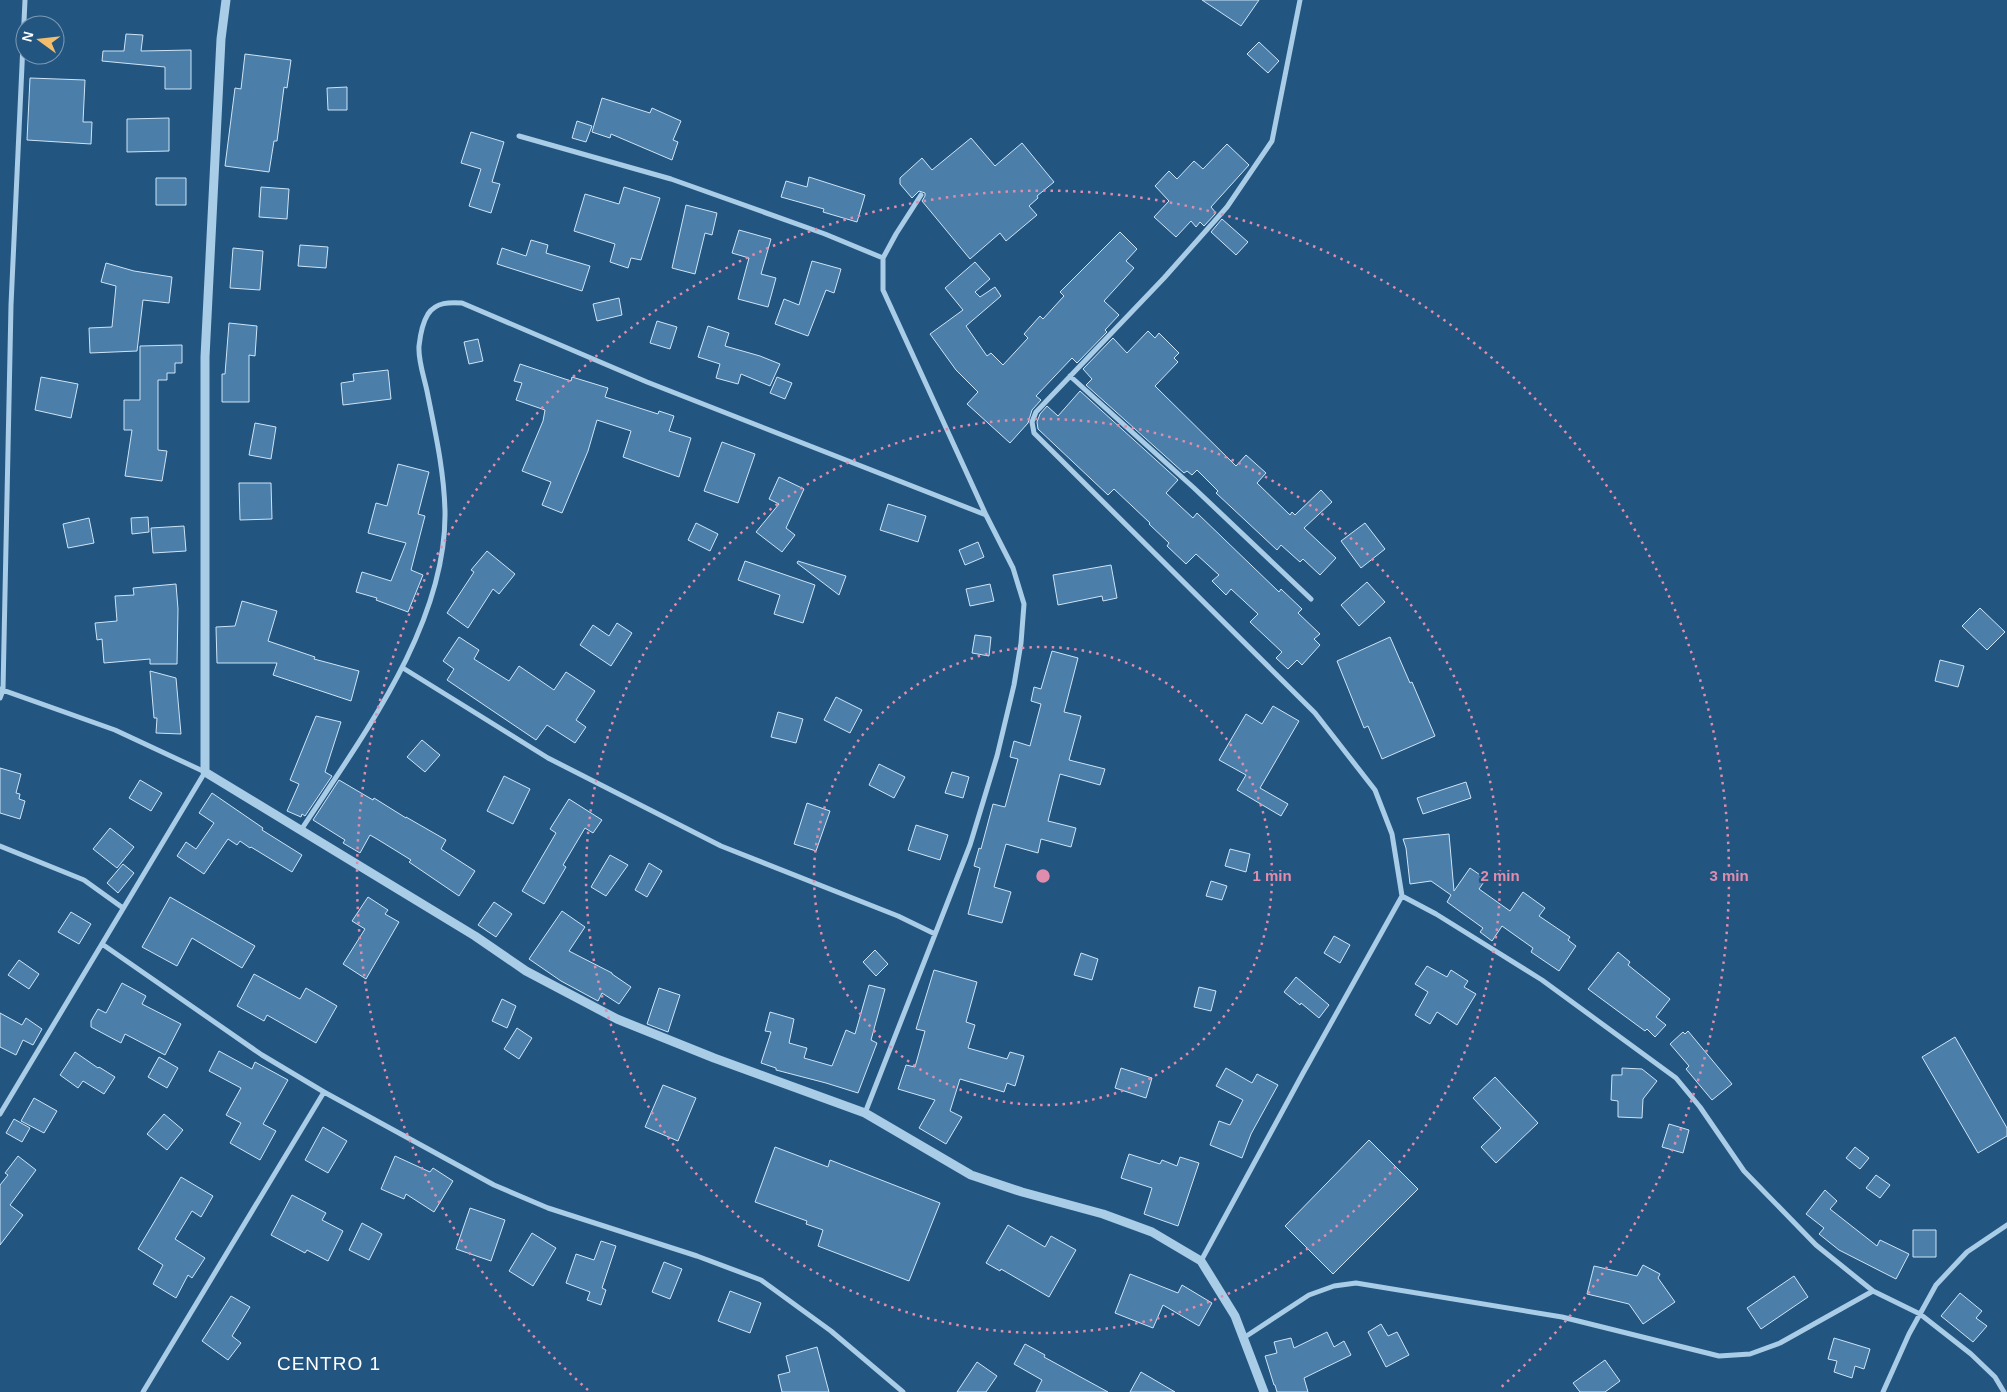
<svg xmlns="http://www.w3.org/2000/svg" width="2007" height="1392" font-family="Arial,sans-serif">
<style>
.building{fill:#4b7faa;stroke:#cde4f6}
.lines{fill:none;stroke-linecap:round;stroke-linejoin:round}
.minor{stroke:#a9cce7;stroke-width:5}
.tertiary{stroke:#a9cce7;stroke-width:9}
.ring{fill:none;stroke:#e08cad;stroke-width:2.5;stroke-dasharray:2.5 5}
.labels{text-anchor:middle;dominant-baseline:central;stroke-width:4.5;stroke-linejoin:round;paint-order:stroke}
.quarter-label{font-size:19px;letter-spacing:1px;fill:#fff;stroke:#235581}
.centre{fill:#e08cad;stroke:#235581;stroke-width:2.5}
.ring-label{font-size:15px;text-anchor:middle;font-weight:bold;fill:#e08cad;stroke:#235581;stroke-width:4.5;stroke-linejoin:round;paint-order:stroke}
</style>
<rect width="100%" height="100%" fill="#235581"/>
<path class="building" d="M1202 0H1259L1241 26Z
M126 34 143 35 141 51 191 50V89H165V67L102 61 103 51H124Z
M1259 42 1279 61 1268 73 1247 54Z
M245 54 291 60 287 88 284 87 277 141H274L269 172 225 166 235 88 241 89Z
M30 78 85 80 83 122H92L91 144 27 140Z
M347 87V110H328L327 88Z
M602 98 650 113 652 108 681 121 673 140 678 142 672 160 611 134 610 138 592 132Z
M169 118V151L127 152V119Z
M577 121 592 126 586 142 572 138Z
M471 132 504 142 492 182 500 184 491 213 469 206 481 169 461 163Z
M971 138 995 166 1022 143 1054 182 1037 196 1038 198 1029 206 1037 215 1006 241 1000 233 970 259 922 201 925 196V193L919 191 912 198 900 184V178L922 158 932 170Z
M1227 144 1249 165 1211 207 1216 213 1204 226 1200 222 1196 227 1191 221 1176 237 1154 217 1169 201 1155 186 1169 171 1177 179 1194 161 1203 169Z
M809 177 865 195 857 222 823 212 824 209 781 197 786 181 807 187Z
M156 178H186V205H156Z
M261 187 289 189 287 219 259 217Z
M624 187 660 198 641 260 631 258 628 268 610 262 615 244 574 231 585 194 619 204Z
M686 205 717 213 712 235 705 233 695 274 672 268Z
M1222 219 1248 242 1236 255 1211 232Z
M739 230 771 239 761 274 776 278 768 307 738 299 749 258 732 253Z
M1120 232 1137 249 1126 261 1134 268 1104 301 1119 315 1105 330 1107 332 1077 363 1072 358 1036 396 1041 400 1032 410 1028 423 1010 443 967 404 978 392 956 370 930 334 963 310 945 288 975 262 990 279 975 292 980 297 995 287 1001 296 966 326 987 356 991 353 1003 365 1028 338 1024 334 1040 316 1043 319 1064 296 1060 292Z
M531 240 548 245 546 253 590 266 582 291 497 264 502 248 526 256Z
M300 245 328 247 326 268 298 266Z
M233 248 263 251 260 290 230 288Z
M812 261 841 269 834 293 826 290 808 336 775 324 784 299 799 305Z
M106 263 134 271 172 277 169 303 143 300 137 351 90 353 89 328 112 327 116 286 101 282Z
M619 298 622 315 597 321 593 304Z
M657 321 677 327 670 349 650 343Z
M229 323 257 326 255 356 249 355V402H222V374H225Z
M708 326 729 333 725 346 760 356 780 364 770 386 741 374 738 384 716 378 720 364 698 357Z
M1148 331 1155 338 1159 333 1179 353 1174 358 1178 362 1155 386 1236 466 1246 455 1266 473 1257 483 1290 515 1292 512 1295 515 1321 490 1332 502 1304 528 1336 558 1320 575 1303 559 1300 562 1281 545 1277 550 1216 493 1218 491 1197 470 1192 475 1187 471 1184 473 1086 385 1092 379 1083 369 1113 338 1127 353Z
M478 339 483 361 469 364 464 342Z
M182 345V363H175V373H167V380H158V450L167 451 162 481 125 476 132 430H124V400H140V346Z
M520 364 571 381 572 377 608 388 605 397 658 414 659 411 674 416 669 431 691 438 679 477 623 457 631 431 597 420 588 451 562 513 542 505 551 482 522 471 543 421 545 410 516 400 522 383 514 381Z
M388 370 391 399 343 405 341 383 354 381 353 374Z
M41 377 78 384 71 418 35 410Z
M777 377 792 383 785 399 770 393Z
M1080 391 1178 480 1166 493 1193 518 1197 513 1279 592 1281 589 1302 609 1298 613 1320 634 1314 639 1320 645 1302 665 1297 660 1288 669 1276 658 1282 652 1250 622 1258 614 1231 589 1226 595 1212 581 1219 575 1196 554 1186 564 1167 546 1169 543 1149 524 1150 523 1114 489 1108 495 1038 429 1037 422 1040 414 1047 406 1058 416Z
M255 423 276 427 271 459 249 455Z
M722 442 755 454 738 503 704 491Z
M398 464 429 472 418 514 425 516 411 570 423 575 408 612 376 600 377 598 356 592 362 572 391 581 406 543 368 533 376 503 387 506Z
M779 477 804 489 786 528 795 535 782 552 756 532 779 504 769 499Z
M239 483H271L272 519 240 520Z
M888 504 926 516 918 542 880 530Z
M148 517 149 532 132 534 131 518Z
M89 518 94 543 68 548 63 524Z
M696 523 718 534 710 551 688 540Z
M1365 523 1385 549 1361 568 1341 541Z
M184 526 186 551 153 553 151 528Z
M978 542 984 557 965 565 959 550Z
M487 551 515 574 499 594 493 589 468 628 447 613 474 572 471 570Z
M745 561 815 585 803 623 774 614 780 595 738 580Z
M798 561 846 576 839 595 797 563Z
M1111 565 1117 598 1103 601 1102 596 1058 605 1053 575Z
M1367 582 1385 602 1359 626 1341 605Z
M176 584 178 609 177 664H150V659L104 663 102 639 97 640 95 623 117 621 115 596 134 595 133 588Z
M990 584 994 601 970 606 966 589Z
M242 601 277 611 268 641 315 657 314 659 359 671 351 701 273 675 277 663H217L216 627 235 626Z
M1980 608 2005 632 1987 650 1962 626Z
M617 623 632 633 611 666 580 645 593 625 609 636Z
M975 635 991 637 989 656 972 653Z
M459 637 479 650 474 659 509 681 519 666 554 690 566 672 595 691 576 720 586 727 575 743 547 725 536 740 447 680 454 669 443 661Z
M1390 637 1410 683 1412 682 1435 736 1382 759 1368 726 1364 728 1337 661Z
M1052 651 1078 658 1064 712 1081 716 1069 760 1105 769 1100 785 1060 774 1048 821 1076 828 1071 847 1041 839 1038 853 1006 844 994 887 1011 892 1002 923 968 914 980 868 974 866 979 848 981 849 993 804 1005 807 1018 759 1010 757 1014 741 1030 746 1041 704 1031 701 1034 687 1041 689Z
M1940 660 1964 666 1958 687 1935 681Z
M150 671 176 678 181 734 156 733 157 718H154Z
M836 697 862 710 850 733 824 720Z
M1273 706 1299 721 1260 788 1288 804 1281 816 1237 790 1246 775 1219 760 1246 714 1262 724Z
M778 712 803 719 796 743 771 737Z
M316 716 341 722 325 772 332 776 305 816 302 814 301 817 287 811 299 784 290 780Z
M422 740 440 755 425 772 407 757Z
M879 764 905 777 894 798 869 785Z
M0 768 21 774 16 793 20 794 19 799 25 801 20 819 0 813Z
M952 772 969 777 963 798 945 793Z
M504 776 530 789 513 824 487 811Z
M140 780 162 793 151 811 129 798Z
M339 780 373 800 374 798 406 818V817L446 840 441 849 475 871 459 896 409 862 411 860 377 839 370 835 360 853 343 843 345 840 313 820Z
M1466 782 1471 798 1423 814 1417 798Z
M212 793 263 828 262 830 302 855 292 872 251 847 250 848 240 841 237 845 228 839 204 874 177 856 186 842 196 849 214 823 199 813Z
M569 799 602 820 593 833 585 828 563 865 566 867 544 904 522 891 556 833 550 829Z
M807 803 830 811 816 851 794 844Z
M916 825 948 835 940 860 908 850Z
M110 828 134 847 117 868 93 849Z
M1449 834 1454 891 1470 868 1486 879 1479 889 1510 911 1523 892 1545 908 1539 916 1570 937 1568 940 1576 946 1559 971 1531 952 1533 948 1502 926 1492 941 1480 932 1483 928 1447 902 1451 895 1431 881 1410 884 1406 848 1403 839Z
M1230 849 1250 854 1246 872 1225 866Z
M610 855 628 865 606 896 591 887Z
M649 863 662 871 647 897 635 890Z
M123 864 134 873 118 893 107 883Z
M1211 881 1227 886 1222 900 1206 896Z
M170 897 255 946 242 968 192 938 177 966 142 947Z
M368 897 388 910 385 914 399 922 366 979 343 964 365 929 352 921Z
M494 902 512 914 496 937 478 925Z
M562 911 585 927 569 951 612 973V974L631 987 619 1004 602 993 598 1001 561 981 529 959Z
M71 912 91 924 79 944 58 932Z
M1334 936 1350 945 1340 963 1324 953Z
M875 950 888 964 876 976 863 962Z
M1618 952 1630 962 1628 965 1670 999 1656 1017 1666 1025 1655 1037 1647 1029 1645 1031 1588 989Z
M1081 953 1098 959 1092 980 1074 975Z
M19 960 39 974 29 989 8 975Z
M1427 966 1447 977 1451 970 1468 981 1464 987 1476 994 1457 1025 1437 1012 1430 1024 1415 1015 1428 992 1415 984Z
M934 970 977 982 966 1022 975 1025 968 1048 1007 1059 1010 1052 1024 1056 1015 1086 1007 1083 1004 1092 960 1079 950 1111 962 1117 946 1144 919 1128 935 1100 898 1089 906 1065 915 1067 925 1031 916 1029Z
M254 974 300 999 306 988 337 1006 316 1043 267 1015 264 1021 237 1006Z
M1296 977 1329 1005 1319 1018 1301 1003 1300 1005 1284 992Z
M122 983 146 996 142 1004 181 1024 165 1055 125 1034 121 1043 91 1027V1021L98 1009 106 1013Z
M869 985 885 989 871 1040 877 1043 858 1093 826 1083 776 1070V1068L761 1063 771 1032 765 1031 770 1012 794 1019 789 1043 807 1048 804 1058 832 1066 846 1030 855 1034Z
M1199 987 1216 991 1211 1011 1194 1007Z
M659 988 680 995 668 1032 647 1024Z
M502 999 516 1006 507 1028 492 1021Z
M0 1013 22 1025 26 1018 42 1029 33 1045 23 1040 16 1055 0 1047Z
M517 1028 532 1038 519 1059 504 1049Z
M1688 1031 1732 1084 1712 1100 1686 1069 1689 1066 1670 1044 1683 1032 1685 1034Z
M1955 1037 2007 1128V1136L1978 1153 1922 1057Z
M219 1051 252 1069 255 1062 288 1080 263 1124 276 1131 260 1160 230 1143 241 1123 226 1115 241 1088 209 1071Z
M75 1052 98 1068 99 1067 115 1077 104 1094 83 1081 78 1088 60 1075Z
M159 1057 178 1068 167 1088 148 1077Z
M1121 1068 1152 1078 1146 1098 1115 1088Z
M1226 1068 1252 1083 1257 1074 1278 1085 1251 1134 1242 1158 1210 1145 1219 1121 1230 1125 1243 1100 1216 1086Z
M1622 1068 1642 1069 1657 1081 1643 1099 1642 1118 1618 1117V1101L1611 1100 1612 1075H1622Z
M1495 1077 1538 1123 1496 1163 1481 1147 1501 1128 1473 1098Z
M663 1085 696 1098 678 1141 645 1127Z
M34 1098 57 1111 44 1133 21 1121Z
M164 1114 183 1130 167 1150 147 1134Z
M14 1119 30 1128 22 1142 6 1133Z
M1669 1124 1689 1130 1683 1153 1662 1147Z
M323 1127 347 1141 328 1173 305 1160Z
M1369 1140 1418 1189 1333 1274 1285 1226Z
M775 1147 828 1167 830 1160 940 1203 909 1281 818 1246 823 1230 806 1224 807 1221 755 1202Z
M1855 1147 1869 1158 1860 1169 1846 1158Z
M1129 1154 1160 1164 1162 1160 1177 1166 1180 1157 1199 1163 1178 1226 1144 1214 1152 1188 1121 1178Z
M18 1156 36 1170 10 1205 23 1215 0 1245V1185L8 1175 5 1173Z
M395 1156 430 1172 433 1168 453 1181 434 1212 406 1194 404 1199 381 1189Z
M1876 1175 1890 1185 1880 1198 1866 1188Z
M181 1177 213 1196 201 1217 192 1211 175 1239 205 1258 192 1278 188 1275 176 1298 153 1284 163 1265 138 1249Z
M1825 1190 1837 1201 1830 1209 1877 1246 1880 1240 1909 1254 1896 1279 1839 1250 1819 1234 1824 1228 1806 1214Z
M292 1195 326 1213 322 1220 343 1231 328 1261 307 1250 305 1253 271 1235Z
M470 1208 505 1220 491 1261 456 1249Z
M362 1223 382 1234 369 1260 349 1250Z
M1008 1225 1045 1247 1051 1236 1076 1250 1049 1297 1001 1269 1000 1271 986 1263Z
M1913 1230H1936V1257H1913Z
M532 1233 556 1248 533 1286 509 1271Z
M601 1241 616 1246 602 1288 606 1290 601 1305 587 1300 590 1292 566 1283 576 1254 594 1260Z
M664 1262 682 1269 670 1299 652 1292Z
M1643 1265 1660 1274 1658 1278 1675 1302 1643 1324 1629 1304 1587 1294 1594 1266 1637 1276Z
M1130 1274 1178 1293 1182 1285 1212 1303 1199 1326 1163 1305 1153 1328 1115 1313Z
M1794 1276 1808 1297 1761 1329 1747 1308Z
M730 1291 761 1303 750 1333 718 1321Z
M1960 1293 1982 1311 1976 1318 1987 1326 1973 1342 1941 1316Z
M231 1296 250 1307 232 1336 241 1343 228 1360 202 1341Z
M1381 1324 1388 1336 1397 1332 1409 1355 1386 1367 1368 1332Z
M1327 1332 1334 1347 1344 1341 1351 1355 1304 1378 1308 1392H1277L1275 1385H1274L1265 1356 1277 1353 1274 1342 1291 1338 1294 1348Z
M1834 1338 1870 1349 1864 1369 1855 1366 1852 1378 1834 1372 1837 1361 1828 1359Z
M1025 1344 1045 1355 1044 1357 1108 1392H1036L1042 1380 1014 1364Z
M817 1347 829 1392H782L778 1375 790 1372 786 1356Z
M1605 1360 1620 1381 1605 1392H1580L1573 1383Z
M977 1362 997 1376 986 1392H957Z
M1141 1372 1175 1392H1130Z"/>
<g class="lines">
<path class="minor" d="M519 136 671 179 825 234 883 258
M1070 376 1194 488 1311 599
M403 668 548 758 721 846 898 916 935 934
M0 689 115 730 205 772 0 1114
M0 698 3 690 11 305 25 0
M301 830C361 738 447 625 445 511 444 470 435 431 427 391 424 377 418 360 419 346 420 337 423 322 428 314 436 302 450 302 462 303L647 382 986 515
M0 846 84 880 123 908
M1402 896 1436 914 1542 980 1676 1078 1700 1107 1744 1171 1816 1245 1873 1291
M102 944 262 1055 324 1092 494 1185 548 1208 697 1256 761 1280 831 1331 903 1392
M865 1113 970 845 997 756 1014 685 1021 643 1024 604 1013 568 986 515 883 290V258L896 234 921 195
M1201 1261 1302 1075 1402 896 1392 834 1375 790 1315 713 1034 433 1032 422 1036 412 1164 278 1227 207 1272 141 1300 0
M1245 1337 1309 1295 1334 1286 1356 1283 1562 1317 1719 1356 1750 1354 1780 1343 1873 1291 1920 1314 1971 1354 1995 1377 2004 1392
M143 1392 324 1092
M1883 1392 1909 1334 1936 1285 1967 1252 2007 1225"/>
<path class="tertiary" d="M226 0 221 39 205 357V772L475 936 526 971 617 1019 714 1058 865 1113 971 1175 1022 1192 1103 1214 1152 1232 1201 1261 1235 1316 1264 1392"/>
</g>
<g class="ring">
<circle cx="1043" cy="876" r="229"/>
<circle cx="1043" cy="876" r="457"/>
<path d="M588 1390A686 686 0 1 1 1498 1390"/>
</g>
<g class="labels">
<g class="quarter-label">
<text x="329" y="1363">CENTRO 1</text>
</g>
</g>
<circle cx="1043" cy="876" r="8" class="centre"/>
<g class="ring-label">
<text x="1272" y="881">1 min</text>
<text x="1500" y="881">2 min</text>
<text x="1729" y="881">3 min</text>
</g>
<g transform="translate(40 40) rotate(285)"><circle r="24" fill="#235581" stroke="#7b99b3"/>
<path d="M0-4L9 19L0 12L-9 19Z" fill="#f2be6c"/>
<text y="-8" font-size="14" font-weight="bold" text-anchor="middle" fill="#ffffff">N</text>
</g>
</svg>
